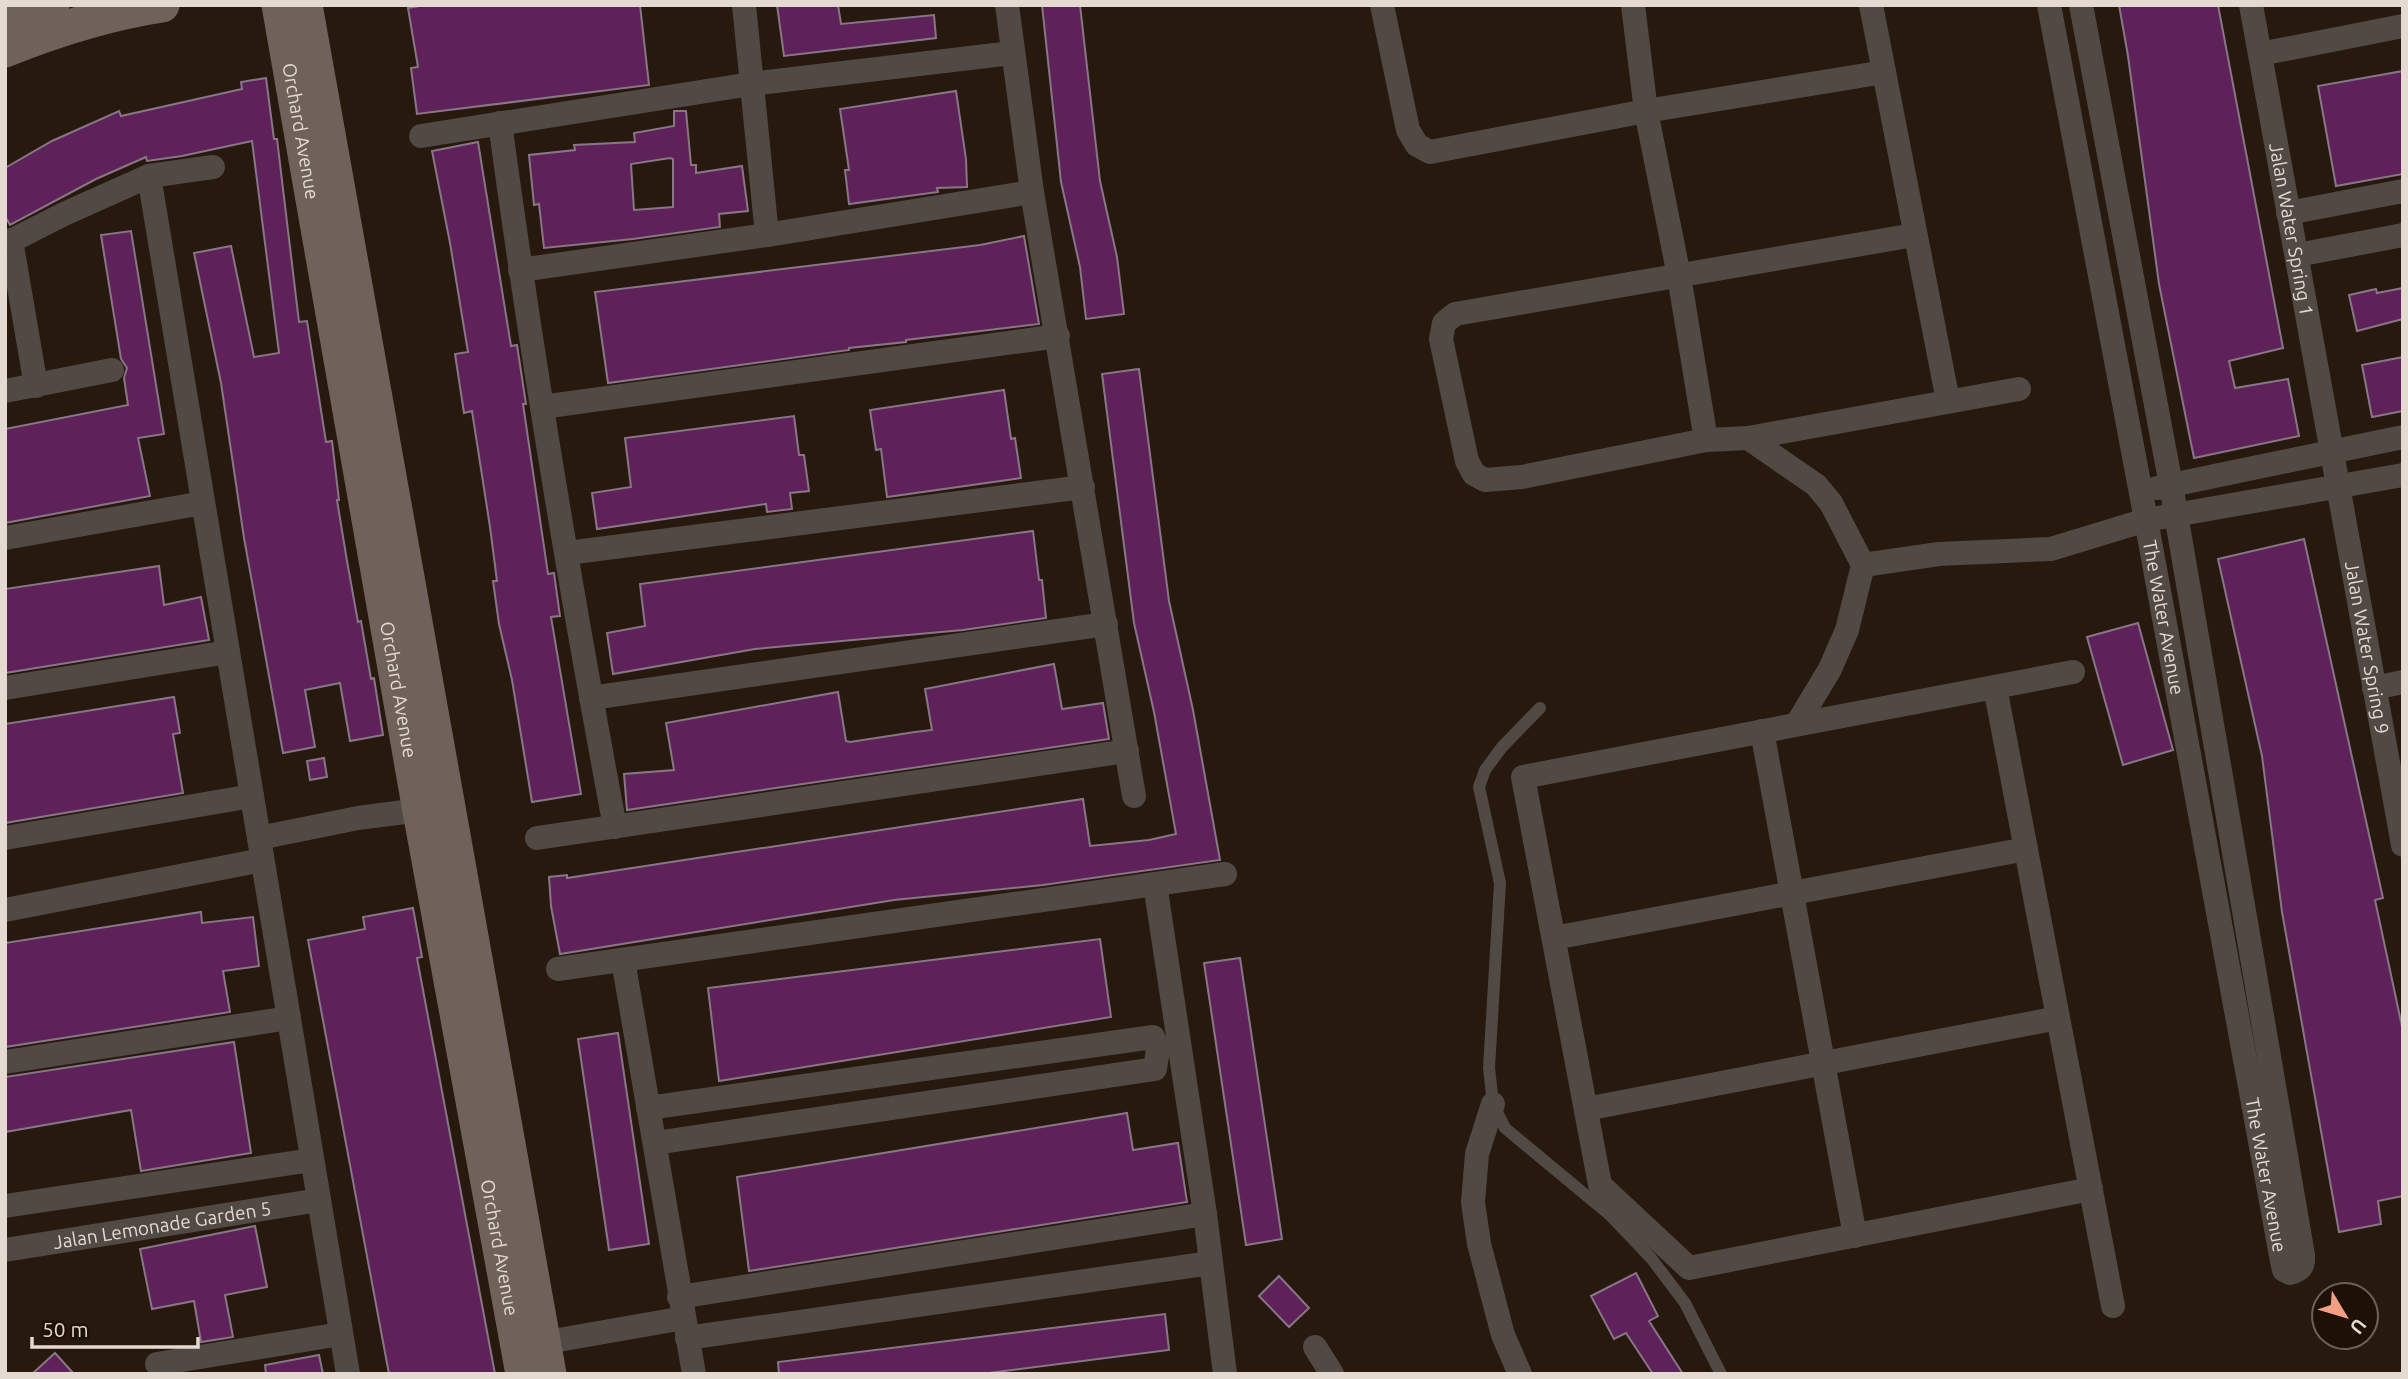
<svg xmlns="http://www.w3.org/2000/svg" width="2408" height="1379" font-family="Ubuntu,sans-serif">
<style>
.building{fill:#5f215a;stroke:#877685;stroke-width:2;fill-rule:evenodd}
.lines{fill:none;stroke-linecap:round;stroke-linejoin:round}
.lane{stroke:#514944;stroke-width:12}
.street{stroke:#514944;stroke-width:24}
.secondary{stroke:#6f625a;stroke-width:35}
.labels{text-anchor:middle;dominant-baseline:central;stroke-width:7;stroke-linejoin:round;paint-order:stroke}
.street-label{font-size:19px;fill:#e4dad2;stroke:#1d1005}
</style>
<rect width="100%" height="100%" fill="#27190d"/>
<path class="building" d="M425 5H640L649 85 417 114 411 68 418 67 408 8Z
M777 5H838L841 24 934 15 936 38 784 56Z
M1042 5H1080L1100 181 1117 257 1124 314 1086 319 1080 267 1061 182Z
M2119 5H2218L2283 348 2229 361 2235 388 2288 379 2299 436 2194 458 2159 284 2128 56Z
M2403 71V174L2336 186 2318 86Z
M266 78 274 139H277L299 322 307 321 326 442 332 441 339 500H337L347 561 358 622 361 621 371 679 374 678 383 735 350 741 340 683 305 690 315 747 283 753 244 538 221 383 194 253 231 246 254 357 279 353 252 141 182 156 147 161 146 157 96 179 10 225 5 216V168L52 141 119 111 121 116 242 89 241 82Z
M956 91 966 159 967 187 937 188 938 192 849 204 845 170H849L840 109Z
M674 111H686L691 165H696V173L742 166 748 211 719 214 720 227 633 239 544 248 539 204 534 205 529 155 575 150 574 145 635 142 634 133 674 126ZM670 158 673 159V207L634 210 631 164Z
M478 142 511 346 517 345 526 404H523L548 574 554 573 560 616 551 617 581 794 532 802 512 680 499 624 493 581H497L490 527 472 411 464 413 455 354 468 352 450 243 432 151Z
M131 231 164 434 138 438 150 496 5 523V429L128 405 124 378 127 368 121 359 101 235Z
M1024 236 1039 324 906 340V342L849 348V350L608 383 595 292 980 245Z
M2403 288V319L2357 331 2349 295 2376 289 2377 293Z
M2403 357V411L2372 417 2362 365Z
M1139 369 1169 601 1193 710 1220 860 1043 885 894 900 560 954 551 906 549 877 567 875V878L1083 799 1090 846 1149 840 1176 834 1154 712 1134 623 1102 374Z
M1004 390 1011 439 1015 438 1021 478 887 497 881 449 876 450 870 410Z
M794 416 799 455H804L809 491 790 493 792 509 767 512 766 504 597 529 592 493 631 487 625 438Z
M1033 531 1039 580H1042L1046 618 963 630 755 649 613 674 607 633 645 626 640 584Z
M2304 539 2383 898 2375 900 2403 1031V1196L2378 1201 2381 1224 2339 1232 2282 912 2262 756 2218 559Z
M159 566 164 605 201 597 209 640 5 673V589Z
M2138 623 2173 750 2123 765 2087 637Z
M1054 664 1062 709 1103 703 1109 739 627 810 624 774 674 770 666 723 838 692 846 741 850 742 915 732 932 730 925 689Z
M174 697 180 733 173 734 183 793 5 823V724Z
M324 758 327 777 310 780 307 761Z
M413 908 422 957 417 958 495 1374H389L308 940 365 929 363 917Z
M201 912 202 923 253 917 259 966 223 971 230 1012 5 1047V943Z
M1100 939 1111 1017 719 1081 708 988Z
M1240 958 1282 1239 1246 1245 1204 963Z
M618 1033 649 1244 609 1250 578 1039Z
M234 1042 251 1153 141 1171 131 1110 5 1132V1077Z
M1127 1113 1133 1150 1178 1143 1187 1202 749 1271 737 1177Z
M255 1226 267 1287 225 1295 233 1337 201 1342 194 1301 152 1309 140 1249Z
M1636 1273 1658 1316 1649 1321 1683 1374H1653L1626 1333 1614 1339 1591 1296Z
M1279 1276 1309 1308 1289 1327 1259 1296Z
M1165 1314 1169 1350 981 1374H779L778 1362Z
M55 1353 74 1374H32Z
M319 1355 323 1374H266L265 1365Z"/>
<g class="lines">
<path class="lane" d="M1540 708 1502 747 1485 770 1479 787 1500 883 1489 1068 1493 1104 1505 1128 1611 1216 1651 1258 1685 1303 1721 1374"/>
<g class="street">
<path d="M744 5 767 235"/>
<path d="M1007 5 1032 192 1134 796"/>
<path d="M1382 5 1408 130 1417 145 1430 152 1646 111 1884 72"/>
<path d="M1633 5 1646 111 1679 276 1706 440"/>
<path d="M1871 5 1948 401"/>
<path id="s1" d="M2049 5 2146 520 2282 1261 2284 1270 2290 1273C2301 1270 2304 1266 2303 1255L2171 485 2081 5"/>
<path id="s2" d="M2251 5 2403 845"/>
<path d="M2260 54 2403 26"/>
<path d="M500 123C532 359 571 593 615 827"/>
<path d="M421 136 751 84 1012 53"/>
<path d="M149 176 348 1374"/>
<path d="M2288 213 2403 191"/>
<path d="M1914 235 1455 314 1444 323 1441 339 1467 461 1474 474 1485 480 1522 477 1706 440 1748 438 2019 389"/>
<path d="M11 240 36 386"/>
<path d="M5 244 64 214 149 176 213 167"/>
<path d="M2297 255 2403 235"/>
<path d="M520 270 767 235 1032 192"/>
<path d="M5 391 112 370"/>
<path d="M542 407 1058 336"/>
<path d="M1748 438 1816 485 1831 503 1863 565 1847 630 1830 669 1797 724"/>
<path d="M2157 488 2403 437"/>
<path d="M5 538 203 503"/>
<path d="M567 553 1083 487"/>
<path d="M1863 565 1939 554 2051 549 2146 520 2403 475"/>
<path d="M2073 672 1523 777 1600 1185 1689 1268 2091 1189"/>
<path d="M1995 687 2113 1306"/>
<path d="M5 688 228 652"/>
<path d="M2374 688 2403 682"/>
<path d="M591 698 1106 624"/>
<path d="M1762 731 1855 1236"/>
<path d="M5 838 252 796"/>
<path d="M259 838 358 818 435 808"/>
<path d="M537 838 1127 751"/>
<path d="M1155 884 1205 1214 1225 1374"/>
<path d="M5 910 262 860"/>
<path d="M1554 938 2026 849"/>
<path d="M623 960 694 1374"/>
<path d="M558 969 1225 874"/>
<path d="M5 1062 289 1018"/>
<path d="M1493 1104 1477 1154 1473 1202 1479 1244 1503 1335 1520 1374"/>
<path d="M648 1108 1153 1037 1158 1049 1155 1069 655 1143"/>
<path d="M1586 1109 2058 1018"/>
<path d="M5 1206 312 1160"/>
<path id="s3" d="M5 1250 319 1200"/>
<path d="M679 1297 1205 1214"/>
<path d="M687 1338 1211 1263"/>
<path d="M530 1345 684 1318"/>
<path d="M1315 1347 1332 1374"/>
<path d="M157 1364 341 1334"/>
</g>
<g class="secondary">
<path id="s4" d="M279 5 420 811 523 1374"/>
<path d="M305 5 549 1374"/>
<path d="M5 20 52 5"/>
<path d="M5 50C55 30 109 13 162 5"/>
</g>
</g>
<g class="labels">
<g class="street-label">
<text stroke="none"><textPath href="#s4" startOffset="128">Orchard Avenue</textPath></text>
<text stroke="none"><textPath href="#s2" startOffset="228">Jalan Water Spring 1</textPath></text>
<text stroke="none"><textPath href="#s1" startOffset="623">The Water Avenue</textPath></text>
<text stroke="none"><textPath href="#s2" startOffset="653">Jalan Water Spring 9</textPath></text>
<text stroke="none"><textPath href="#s4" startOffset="695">Orchard Avenue</textPath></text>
<text stroke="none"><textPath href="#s1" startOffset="1190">The Water Avenue</textPath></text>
<text stroke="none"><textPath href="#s3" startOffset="159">Jalan Lemonade Garden 5</textPath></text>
<text stroke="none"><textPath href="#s4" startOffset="1262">Orchard Avenue</textPath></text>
</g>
</g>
<rect width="2408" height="1379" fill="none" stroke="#e4dad2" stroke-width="14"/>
<g transform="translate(2345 1316) rotate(128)"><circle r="33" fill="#1d1005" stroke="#6d6157" stroke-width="2"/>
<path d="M0-5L12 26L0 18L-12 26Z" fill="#f39f83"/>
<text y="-10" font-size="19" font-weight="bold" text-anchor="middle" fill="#e4dad2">U</text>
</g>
<path d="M32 1337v10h166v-10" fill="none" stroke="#e4dad2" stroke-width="3.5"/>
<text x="42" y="1337" font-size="21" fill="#e4dad2" stroke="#1d1005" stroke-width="5" paint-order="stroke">50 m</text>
</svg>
